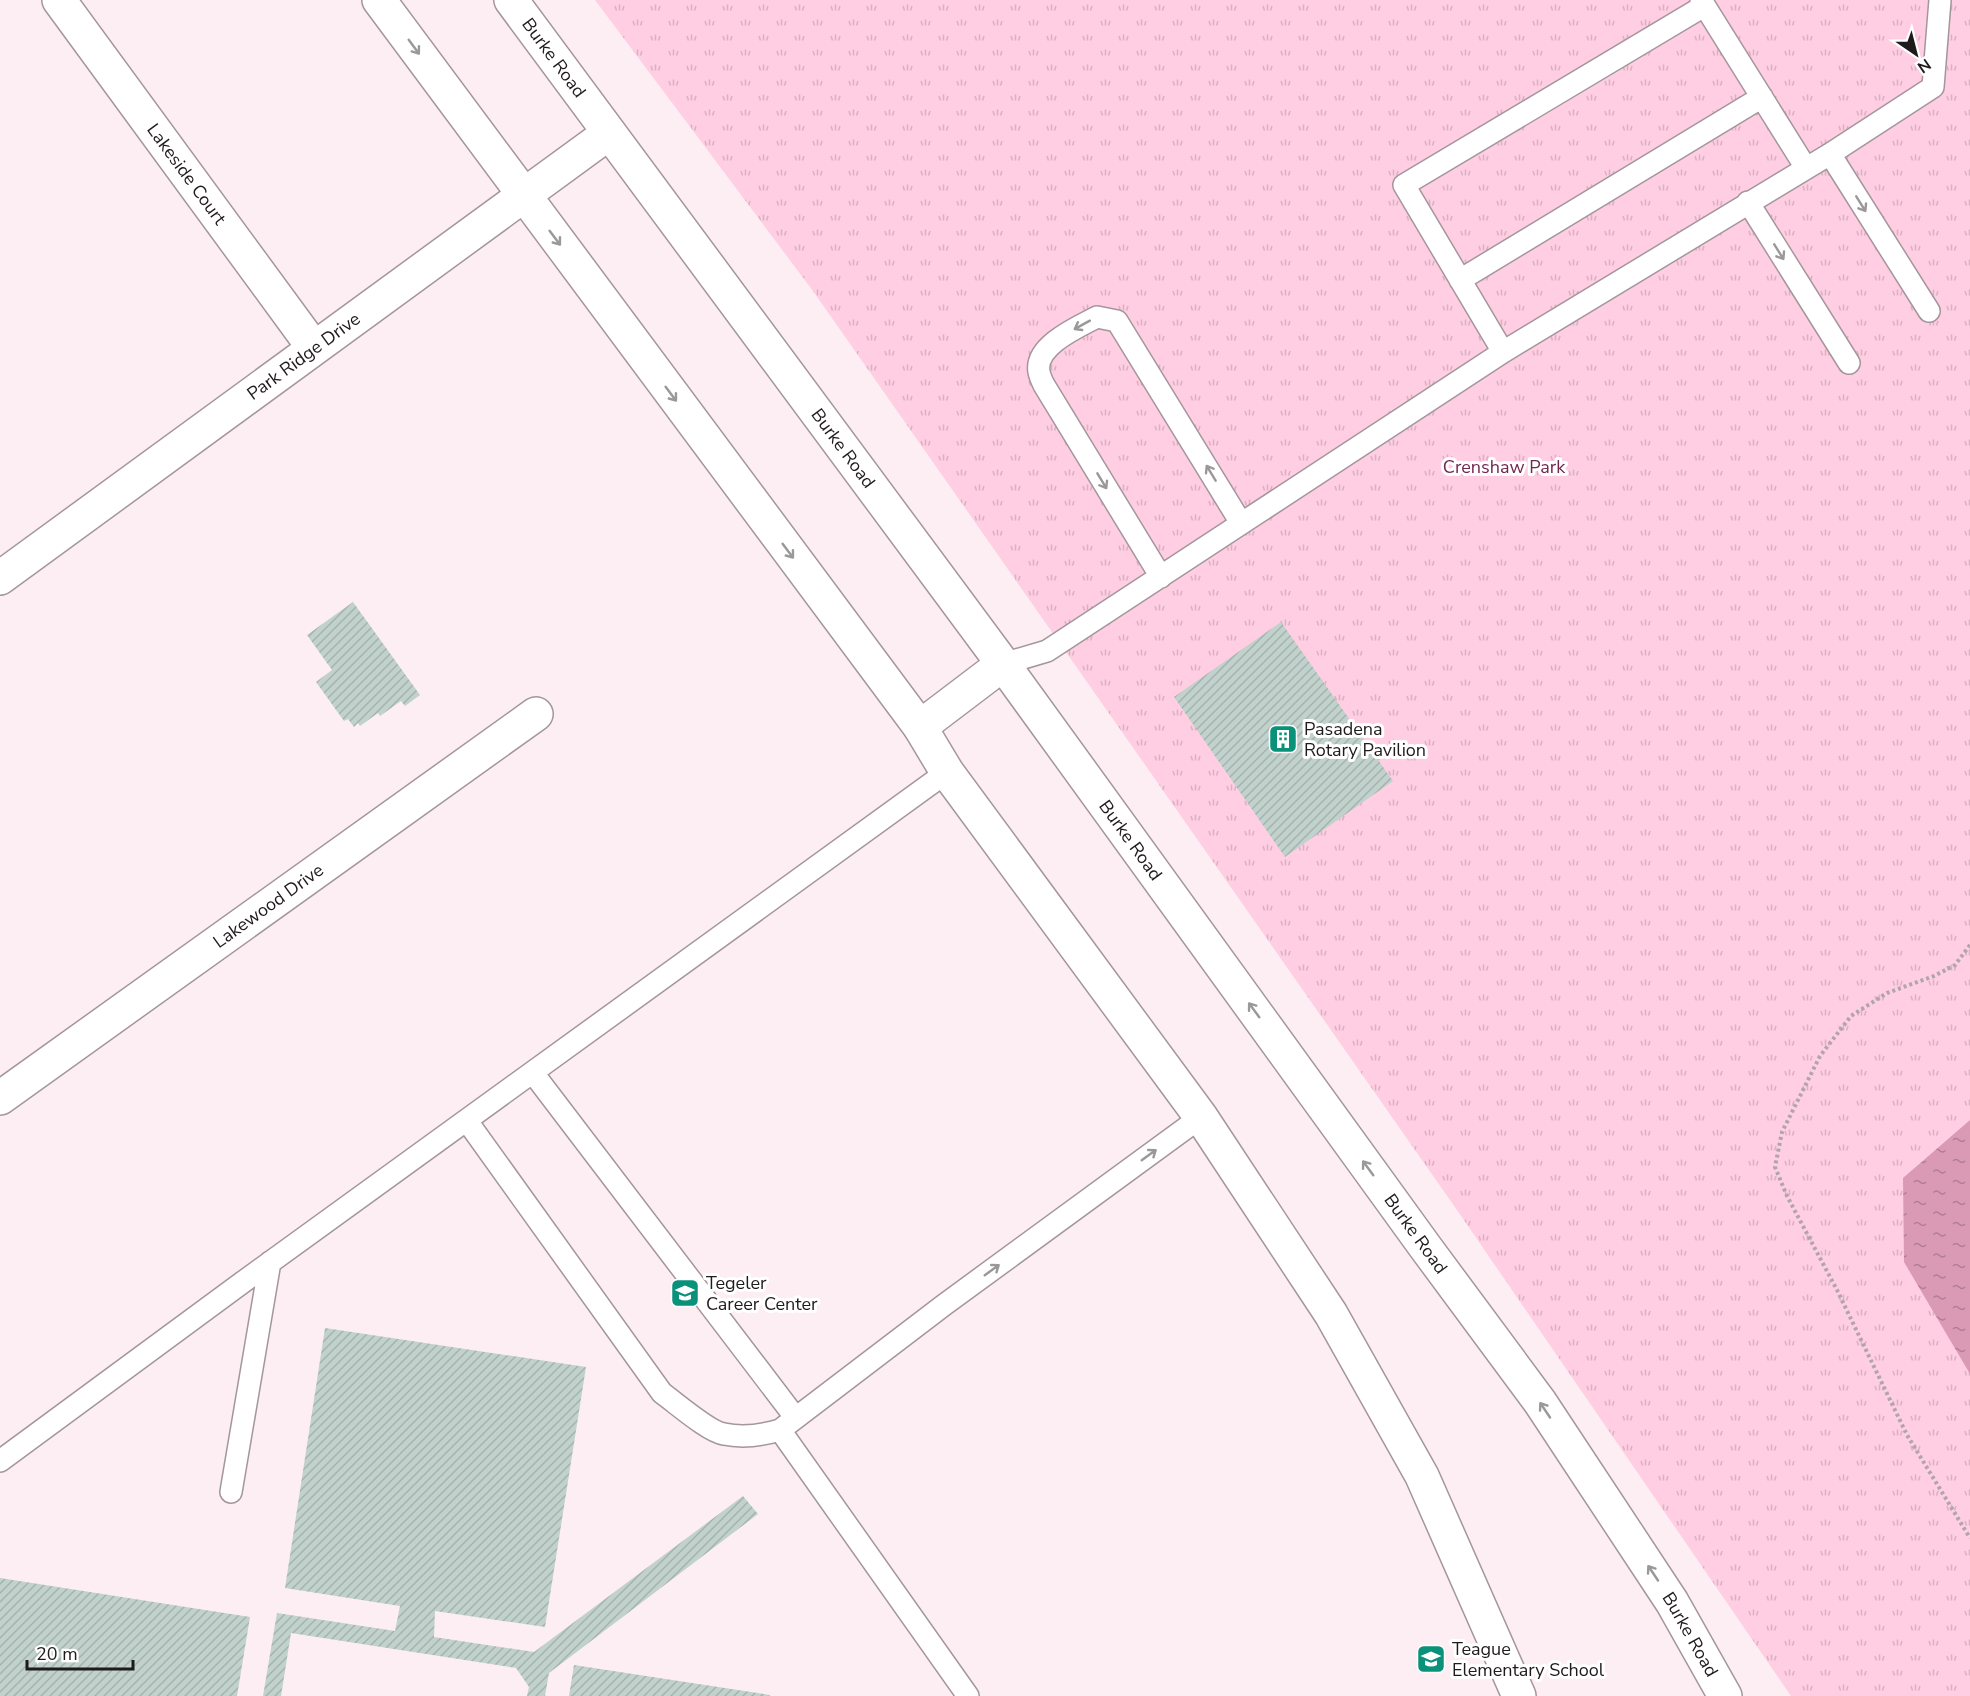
<svg xmlns="http://www.w3.org/2000/svg" width="1970" height="1696" font-family="'Nunito Sans',sans-serif">
<style>
.park{fill:url(#park-tufts)}
.water{fill:url(#water-ripples)}
.building{fill:url(#building-hatch)}
.lines{fill:none;stroke-linecap:round;stroke-linejoin:round}
.service-casing{stroke:#a4969c;stroke-width:24}
.minor-casing{stroke:#a4969c;stroke-width:36}
.secondary-casing{stroke:#a4969c;stroke-width:36}
.path{stroke:#b0a5a9;stroke-width:4;stroke-dasharray:3 3;stroke-linecap:butt}
.service{stroke:#fff;stroke-width:21}
.minor{stroke:#fff;stroke-width:33}
.secondary{stroke:#fff;stroke-width:33}
.oneway{stroke:#9a9899}
.labels{text-anchor:middle;dominant-baseline:central;stroke-width:6;stroke-linejoin:round;paint-order:stroke}
.street-label{font-size:18px;fill:#1f1a1c;stroke:#fff}
.park-label{font-size:18px;fill:#71274e;stroke:#fff}
.poi-label{font-size:18px;fill:#1f1a1c;stroke:#fff;text-anchor:start}
</style>
<defs>
<pattern id="park-tufts" width="24" height="20" patternUnits="userSpaceOnUse" patternTransform="scale(1.5)"><rect width="24" height="20" fill="#ffcee3"/><path d="M3 7l-1-3M5 7V3M7 7l1-3M15 17l-1-3M17 17v-4M19 17l1-3" fill="none" stroke="#dab0c2"/></pattern>
<pattern id="water-ripples" width="26" height="14" patternUnits="userSpaceOnUse" patternTransform="scale(1.5)"><rect width="26" height="14" fill="#da9ab6"/><path d="M2 4q2-2 4 0t4 0M15 11q2-2 4 0t4 0" fill="none" stroke="#b07d93"/></pattern>
<pattern id="building-hatch" width="6" height="6" patternUnits="userSpaceOnUse" patternTransform="scale(1.5)"><rect width="6" height="6" fill="#c1d1cc"/><path d="M-1 1l2-2M0 6l6-6M5 7l2-2" fill="none" stroke="#a5b3af"/></pattern>
</defs>
<rect width="100%" height="100%" fill="#fceef3"/>
<path class="park" d="M595 0H1970V1696H1791L1457 1210 813 291Z"/>
<path class="water" d="M1970 1120V1374L1904 1262 1903 1178Z"/>
<path class="building" d="M353 602 420 695 405 706 401 701 380 716 378 713 360 726 358 723 354 727 348 719 344 721 316 682 332 670 307 635Z
M1281 622 1393 781 1285 857 1174 697Z
M325 1328 586 1367 545 1627 435 1611 434 1637 534 1652 743 1496 758 1514 549 1673 545 1696H527L529 1687 516 1668 291 1633 281 1696H263L277 1613 395 1631 400 1606 285 1588Z
M0 1578 250 1617 237 1696H0Z
M574 1665 770 1695V1696H569Z"/>
<g class="lines">
<g class="service-casing">
<path id="service" d="M1701 0 1806 168
M1830 154 1929 311
M1748 202 1849 363
M1460 280 1762 97
M1503 352 1404 185 1704 6
M1161 577 1044 385C1042 381 1040 377 1039 372 1034 346 1078 327 1097 317L1117 321 1241 523
M1003 664 1047 651 1503 352 1830 154 1933 87 1940 0
M533 1073 795 1417
M467 1121 662 1393C676 1403 709 1432 724 1434 743 1438 763 1435 780 1430L944 1305 1201 1117
M780 1430 968 1696
M0 1461 243 1282 947 772
M231 1492 270 1262"/>
</g>
<g class="minor-casing">
<g id="minor">
<path id="s1" d="M59 0 314 348"/>
<path id="s2" d="M0 578 609 133"/>
<path id="s3" d="M0 1098 536 714"/>
</g>
</g>
<g class="secondary-casing">
<g id="secondary">
<path d="M379 0 920 727 947 772 1201 1117 1331 1314 1422 1476 1519 1696"/>
<path id="s4" d="M511 0 1003 664 1426 1248 1540 1402 1672 1602 1725 1696"/>
<path d="M920 727 1003 664"/>
</g>
</g>
<path class="path" d="M1970 945 1955 965 1934 976 1887 993 1851 1016 1820 1056 1782 1132 1775 1167 1787 1196 1837 1290 1907 1435 1970 1538"/>
<use href="#service" class="service"/>
<use href="#minor" class="minor"/>
<use href="#secondary" class="secondary"/>
</g>
<defs><path id="oneway-shaft" d="M-6 0H5M1.5-3L5.5 0L1.5 3" fill="none" stroke-width="1.6" stroke-linecap="round" stroke-linejoin="round" transform="scale(1.5)"/></defs>
<g class="oneway">
<use href="#oneway-shaft" transform="translate(414 47) rotate(54)"/>
<use href="#oneway-shaft" transform="translate(1861 204) rotate(58)"/>
<use href="#oneway-shaft" transform="translate(555 238) rotate(53)"/>
<use href="#oneway-shaft" transform="translate(1779 252) rotate(58)"/>
<use href="#oneway-shaft" transform="translate(1082 325) rotate(151)"/>
<use href="#oneway-shaft" transform="translate(671 394) rotate(53)"/>
<use href="#oneway-shaft" transform="translate(1211 473) rotate(-121)"/>
<use href="#oneway-shaft" transform="translate(1102 481) rotate(59)"/>
<use href="#oneway-shaft" transform="translate(788 551) rotate(53)"/>
<use href="#oneway-shaft" transform="translate(1254 1010) rotate(-126)"/>
<use href="#oneway-shaft" transform="translate(1149 1155) rotate(-36)"/>
<use href="#oneway-shaft" transform="translate(1368 1168) rotate(-126)"/>
<use href="#oneway-shaft" transform="translate(992 1270) rotate(-36)"/>
<use href="#oneway-shaft" transform="translate(1545 1410) rotate(-124)"/>
<use href="#oneway-shaft" transform="translate(1653 1573) rotate(-124)"/>
</g>
<defs>
<g id="building-square" transform="scale(1.5)"><rect x="-9" y="-9" width="18" height="18" rx="4" fill="#09917a" stroke="#fff"/><path d="M-4-6H4V6H1V3H-1V6H-4ZM-2.5-4.3h1.7v1.8h-1.7ZM.8-4.3h1.7v1.8H.8ZM-2.5-1h1.7V.8h-1.7ZM.8-1h1.7V.8H.8Z" fill="#fff"/></g>
<g id="school-square" transform="scale(1.5)"><rect x="-9" y="-9" width="18" height="18" rx="4" fill="#09917a" stroke="#fff"/><path d="M0-5L7-2L0 1L-7-2ZM-4 1L0 2.5L4 1V4Q0 6-4 4Z" fill="#fff"/></g>
</defs>
<g fill-rule="evenodd">
<use href="#building-square" x="1283" y="739"/>
<use href="#school-square" x="685" y="1293"/>
<use href="#school-square" x="1431" y="1659"/>
</g>
<g class="labels">
<g class="street-label">
<text stroke="none"><textPath href="#s4" startOffset="72">Burke Road</textPath></text>
<text stroke="none"><textPath href="#s1" startOffset="216">Lakeside Court</textPath></text>
<text stroke="none"><textPath href="#s2" startOffset="376">Park Ridge Drive</textPath></text>
<text stroke="none"><textPath href="#s4" startOffset="558">Burke Road</textPath></text>
<text stroke="none"><textPath href="#s4" startOffset="1044">Burke Road</textPath></text>
<text stroke="none"><textPath href="#s3" startOffset="330">Lakewood Drive</textPath></text>
<text stroke="none"><textPath href="#s4" startOffset="1530">Burke Road</textPath></text>
<text stroke="none"><textPath href="#s4" startOffset="2016">Burke Road</textPath></text>
</g>
<g class="park-label">
<text x="1504" y="467">Crenshaw Park</text>
</g>
<g class="poi-label">
<text x="1304" y="729">Pasadena<tspan x="1304" dy="21">Rotary Pavilion</tspan></text>
<text x="706" y="1283">Tegeler<tspan x="706" dy="21">Career Center</tspan></text>
<text x="1452" y="1649">Teague<tspan x="1452" dy="21">Elementary School</tspan></text>
</g>
</g>
<g transform="translate(1916 54) rotate(145)" stroke="#ffffff" stroke-width="4.5" paint-order="stroke">
<path d="M0-4.5L10 22L0 15L-10 22Z" fill="#1f1a1c"/>
<text y="-9" font-size="16" font-weight="bold" text-anchor="middle" fill="#1f1a1c">N</text>
</g>
<path d="M27 1660v9h106v-9" fill="none" stroke="#1f1a1c" stroke-width="3"/>
<text x="36" y="1660" font-size="18" fill="#1f1a1c" stroke="#ffffff" stroke-width="4.5" paint-order="stroke">20 m</text>
</svg>
